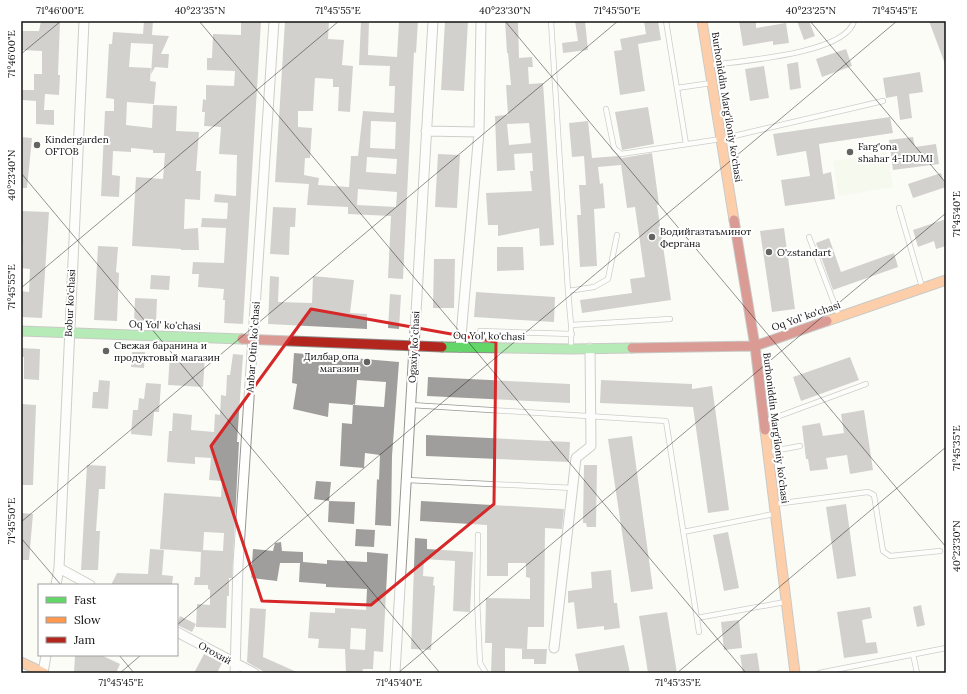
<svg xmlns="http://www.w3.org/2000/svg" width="967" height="694" font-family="Lora,serif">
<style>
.pitch{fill:#eff6e1}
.building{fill:#a09e9c;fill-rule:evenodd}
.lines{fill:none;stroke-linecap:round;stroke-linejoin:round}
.lane-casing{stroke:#969694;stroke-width:6}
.street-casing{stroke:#969694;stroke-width:11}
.fast-casing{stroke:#8d8d8b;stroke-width:11}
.slow-casing{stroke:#8d8d8b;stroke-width:11}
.jam-casing{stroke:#8d8d8b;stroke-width:11}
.lane{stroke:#fffffe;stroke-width:4.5}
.street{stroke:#fffffe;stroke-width:9}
.fast{stroke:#63d668;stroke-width:9}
.slow{stroke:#ff974d;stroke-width:9}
.jam{stroke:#b3261e;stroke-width:9}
.marked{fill:none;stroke:#d62828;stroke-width:3;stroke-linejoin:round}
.ticks{fill:none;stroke:#101010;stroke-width:1;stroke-opacity:0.45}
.poi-dot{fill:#636361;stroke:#fff;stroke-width:1.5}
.labels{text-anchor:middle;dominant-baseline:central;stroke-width:4;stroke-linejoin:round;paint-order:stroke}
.street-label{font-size:10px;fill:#101010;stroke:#fff}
.poi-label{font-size:10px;fill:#101010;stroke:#fff;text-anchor:start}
.neatline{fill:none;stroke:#101010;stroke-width:1.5}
.ticks-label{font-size:10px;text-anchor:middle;fill:#101010}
</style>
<rect width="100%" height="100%" fill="#fcfcf7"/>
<path class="pitch" d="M887 152 893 187 839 196 833 161Z"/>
<path class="building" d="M41 21H60L58 75H60L59 95 45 94 44 110H54V125L36 124V101L21 100V90H34V74H42V51L21 50V31H39Z
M144 21H153L152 35 169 36 161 54H169L168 68 155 67 151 74 153 44 131 43 129 67 151 68 150 81 156 82 154 104 127 102 126 125 152 128 153 105 177 106 176 131 199 132 196 171H201L200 200 185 199 184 229 198 228 199 250H181V249L132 246 136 177 163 179 165 153H153V150L131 148V152L113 151 112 175 120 176 119 197 101 196 105 111H114V99L106 98 109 44H112L113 32 143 34Z
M241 21H261L243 324 224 323 225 300H223L224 289 198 287 199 274H192L193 262 224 263 226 228 201 227 202 218 227 219 228 203 214 202 215 194 236 196 237 155 219 154 221 127 204 126 205 112H202L203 99 206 100V85L234 86 235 71 207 70V58H212L213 34 241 35Z
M285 21H329L328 39 344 40 342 65 353 66 350 112 338 111 339 87H333V79L315 78 313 111H298V127L312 128 310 158H305L304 175 319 178 318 185 349 187 351 156H358L363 111 394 113 395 86H389L390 66 359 65 361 21H369L368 55 397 57 399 21H418L416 53 414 52 403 279 388 278 391 216 348 214V207L307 205 309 184 275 182ZM371 121 396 122 395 149 370 148ZM367 157 397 159 396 174 366 172ZM358 189 397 192 396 207 357 205Z
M445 21H468L464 91 441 90Z
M505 21H518L519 58 532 57 533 67H528L529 84 543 83 554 245 540 246 539 228 498 236V225H488L486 193 532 191 530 171H533L532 153 514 154 515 170 497 171 495 116 508 115 506 85H511L508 53H507ZM529 123 531 143 509 145 507 124Z
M575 21H585L588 50 563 53 562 43 578 41Z
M644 21H658L661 40 638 44 645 91 620 95 614 51 622 50 620 39 646 34Z
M739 21H756V28L786 23 789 43 773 45V41L743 46Z
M797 21H809L815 36 804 40Z
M929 21H946V64H945Z
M846 49 852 66 822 77 816 59Z
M798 62 801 88 790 90 787 64Z
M764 66 769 98 750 101 745 69Z
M920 72 923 92 909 94 912 118 900 120 897 96 886 98 883 78Z
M648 107 654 144 622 150 615 112Z
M890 117 893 133 819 144 823 174 831 172 835 199 785 206 781 180 810 176 806 151 777 156 773 134Z
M588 121 592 158 618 156 622 158 652 153 659 204 657 205 671 300 582 313 580 300 632 293 630 279 645 277 635 207 627 208 621 165 598 167 600 184 603 183 605 208 594 209 597 266 580 267 577 215H581L579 185H586L584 156 572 157 569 123Z
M21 137 32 138 27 188H21Z
M913 137 915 147 936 144 939 164 893 170 889 140Z
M438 154 460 155 457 208 435 207Z
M941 173 946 187 913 198 908 184Z
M273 207 296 208 295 227H290L289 255 270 254Z
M21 211 49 212 42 318 21 317V291L29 292 30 269 21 268 23 245H21Z
M946 219V246L936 249 934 241 918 247 913 230Z
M784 228 795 309 772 312 760 231Z
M829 238 841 272 894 253 898 267 833 290 816 243Z
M98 246 118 247 116 272 119 273 117 321 94 320Z
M497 247H523L524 270 497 271Z
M434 259H455L454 308H433Z
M151 275 170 276 169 290 150 289Z
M270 276 279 277 278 302 312 303 313 276 354 280 350 313 367 314V329L268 324Z
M476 292 555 297 554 322 474 317Z
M390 294 401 295 399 329 388 328Z
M135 298 157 299 156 323 134 322Z
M21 348 40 349 39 380 24 379V357H21Z
M132 352H145L144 368 131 367Z
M294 353 399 362 392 456 391 526 375 525 377 479 379 480 380 455 365 453 364 468 340 466 342 423 352 424 353 404 355 405 329 403 328 417 293 409 297 384 292 383ZM357 380 386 382 384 407 355 405Z
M170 354 205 357 203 387 168 385Z
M233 354 243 355 237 442H239L232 578H229V596H227L226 628 196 627 197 604 210 605V590L208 589V585H194L195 577H200L201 552 160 549 164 493 221 497 222 481 209 480 211 458 195 457V464L167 462 169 431H172L173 413 192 415 191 430 214 432 215 414 220 415 221 395 226 396 227 375H230ZM204 532 224 533 223 551 203 550Z
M850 357 859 380 801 401 793 377Z
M428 377 570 384V403L427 396Z
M99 380 110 381 108 409 92 408 93 392H98Z
M601 380 692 384V389L712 386 729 510 708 513 693 407 600 403Z
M146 383 161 384 159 412H154L152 436 131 434 133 410H138L139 398 144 399Z
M21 404 36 405 33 485H21Z
M864 410 873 470 850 474 847 455 826 458 828 469 810 471 808 459H806L802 426 820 423 823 436 844 433 841 414Z
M426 435 570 442 569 462 426 456Z
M632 436 653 589 631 592 608 439Z
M87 465 106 466 105 489H99L96 531H100L98 570H81Z
M584 465H597L596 527H587L586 523H583Z
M316 481 331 482 329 501 314 499Z
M329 501 355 502 354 524 328 522Z
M421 501 564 509 562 529 545 528 544 627H528L527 649 505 648V673H491L492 643H485L486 598 530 599V578L526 577V563H508V576H487V525L420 521Z
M846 504 856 576 837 579 826 507Z
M21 513 33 514 29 560H21Z
M356 529 375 530 374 547 355 546Z
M728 532 739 588 724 591 713 535Z
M415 538 427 539V549L473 552 470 612 453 611 455 561 424 559 423 576 434 577 433 585 435 586 431 650 411 649Z
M281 542 282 551 303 552V562L327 564V560L367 562V552L388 554 383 652 374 651 373 669H363L362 673H346L345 649 318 648 319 639 308 638 310 612 335 613V608L366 610 367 589 326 587V584L299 582 300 563H280L277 581 251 578 253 549 273 551 275 543ZM351 628 366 629 365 650 350 649Z
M150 549 164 550 162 575 173 576 172 585H111L117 573 148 574Z
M611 570 614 603H617L620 628 604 630V626L577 629 574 602 568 603V591L592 588 591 572Z
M921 605 925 625 917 627 913 607Z
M870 607 872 618 862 620 866 643 876 642 878 653 844 658 837 612Z
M250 608 266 609 263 657 299 673H266L247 662Z
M667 612 677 673H648L639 616Z
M180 616 196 624 192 632 177 625Z
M739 620 742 648 724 650 721 622Z
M624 645 630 673H579L575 654Z
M522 649H547L546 664H534V659H522Z
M757 653 760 673H743L740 655Z
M204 654 222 663 217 673H194Z
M75 655H101L120 664 116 673H74Z"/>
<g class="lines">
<g class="lane-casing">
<path id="lane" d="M551 21 568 291 571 325V347
M666 21 686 144
M711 65C740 61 846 54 854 21
M677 88 711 83
M606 109 614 148 621 154 721 139 883 101
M899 208 922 287
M809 237 839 316
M568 291 594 287 608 279 617 235
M571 325 670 319
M480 331 572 334
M411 405 666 421 699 632
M766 421 866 384
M768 452 800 446
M407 480 573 488
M775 504 868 492 874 495 883 551 890 556 940 551
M683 532 774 514
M478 535 477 598 480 663 486 673
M697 618 785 602
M913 654 917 673
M819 673 946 648"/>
</g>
<g class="street-casing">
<path id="street" d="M426 131 479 132
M460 347 479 132 481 21
M59 568 90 585
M56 585 59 568 84 21
M177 632 254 673
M554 648 576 458 591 446 590 348
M43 673 46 655
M235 673 238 564 274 21
M395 673 433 21"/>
</g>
<g class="fast-casing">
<path id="fast" d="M21 331 242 339
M442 347 571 349 632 348"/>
</g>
<g class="slow-casing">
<path id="slow" d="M702 21 734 220
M827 321 946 280
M765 430 795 673
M21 662 44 673"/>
</g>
<g class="jam-casing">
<path id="jam" d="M734 220 755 346 765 430
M242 339 442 347
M632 348 755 346 827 321"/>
</g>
<use href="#lane" class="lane"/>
<use href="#street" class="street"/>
<use href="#fast" class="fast"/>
<use href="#slow" class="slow"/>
<use href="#jam" class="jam"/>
</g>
<path d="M0 0H967V694H0ZM311 309 496 342 494 504 371 605 262 601 211 446Z" fill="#fcfcf7" fill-opacity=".55" fill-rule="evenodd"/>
<path class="marked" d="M311 309 496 342 494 504 371 605 262 601 211 446Z"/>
<path class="ticks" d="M199 21 746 673M505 21 946 547M810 21 946 183M21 54 61 21M21 173 440 673M21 288 339 21M21 522 618 21M21 538 61 585M177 625 897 21M119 655 134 673M120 673 141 655M398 673 946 213M677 673 946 447"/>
<g class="poi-dot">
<circle cx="37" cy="145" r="4"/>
<circle cx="850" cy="152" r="4"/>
<circle cx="652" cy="237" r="4"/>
<circle cx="769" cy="252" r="4"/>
<circle cx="106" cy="351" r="4"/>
<circle cx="367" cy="362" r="4"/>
</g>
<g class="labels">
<g class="street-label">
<text transform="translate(727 107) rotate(81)">Burhoniddin Marg'iloniy ko'chasi</text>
<text transform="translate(70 303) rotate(-87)">Bobur ko'chasi</text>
<text transform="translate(806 316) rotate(-19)">Oq Yol' ko'chasi</text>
<text transform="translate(165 325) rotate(2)">Oq Yol' ko'chasi</text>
<text transform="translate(489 336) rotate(1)">Oq Yol' ko'chasi</text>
<text transform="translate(253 347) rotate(-86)">Anbar Otin koʻchasi</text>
<text transform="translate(414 347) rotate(-87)">Ogaxiy koʻchasi</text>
<text transform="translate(776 428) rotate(83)">Burhoniddin Marg'iloniy ko'chasi</text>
<text transform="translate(215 653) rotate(29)">Огохий</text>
</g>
<g class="poi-label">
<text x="45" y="139">Kindergarden<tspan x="45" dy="12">OFTOB</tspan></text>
<text x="858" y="146">Farg'ona<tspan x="858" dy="12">shahar 4-IDUMI</tspan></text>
<text x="660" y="231">Водийгазтаъминот<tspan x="660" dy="12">Фергана</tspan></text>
<text x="777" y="252">O'zstandart</text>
<text x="114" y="345">Свежая баранина и<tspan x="114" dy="12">продуктовый магазин</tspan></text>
<text x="359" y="356" text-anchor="end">Дилбар опа<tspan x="359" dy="12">магазин</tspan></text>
</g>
</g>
<rect width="967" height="694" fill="none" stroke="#ffffff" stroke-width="44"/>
<rect x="38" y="584" width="140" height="72" fill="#ffffff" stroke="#9f9f9f"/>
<rect x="46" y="597" width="20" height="6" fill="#63d668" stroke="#9f9f9f"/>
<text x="74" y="604" font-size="12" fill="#101010">Fast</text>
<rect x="46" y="617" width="20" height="6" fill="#ff974d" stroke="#9f9f9f"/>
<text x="74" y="624" font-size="12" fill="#101010">Slow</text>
<rect x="46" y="637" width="20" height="6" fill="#b3261e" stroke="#9f9f9f"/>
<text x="74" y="644" font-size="12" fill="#101010">Jam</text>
<rect x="22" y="22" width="923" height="650" class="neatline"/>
<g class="ticks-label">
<text x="60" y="14">71°46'00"E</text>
<text x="200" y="14">40°23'35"N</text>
<text x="338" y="14">71°45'55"E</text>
<text x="505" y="14">40°23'30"N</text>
<text x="617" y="14">71°45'50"E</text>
<text x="811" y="14">40°23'25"N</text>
<text x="895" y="14">71°45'45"E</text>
<text transform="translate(11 54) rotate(-90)" y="4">71°46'00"E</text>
<text transform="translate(11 175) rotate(-90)" y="4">40°23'40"N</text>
<text transform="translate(956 214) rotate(-90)" y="4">71°45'40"E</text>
<text transform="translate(11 287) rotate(-90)" y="4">71°45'55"E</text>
<text transform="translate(956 448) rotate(-90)" y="4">71°45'35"E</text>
<text transform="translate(11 521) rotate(-90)" y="4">71°45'50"E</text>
<text transform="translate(956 546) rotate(-90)" y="4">40°23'30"N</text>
<text x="121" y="686">71°45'45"E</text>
<text x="399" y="686">71°45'40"E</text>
<text x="678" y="686">71°45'35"E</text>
</g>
</svg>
